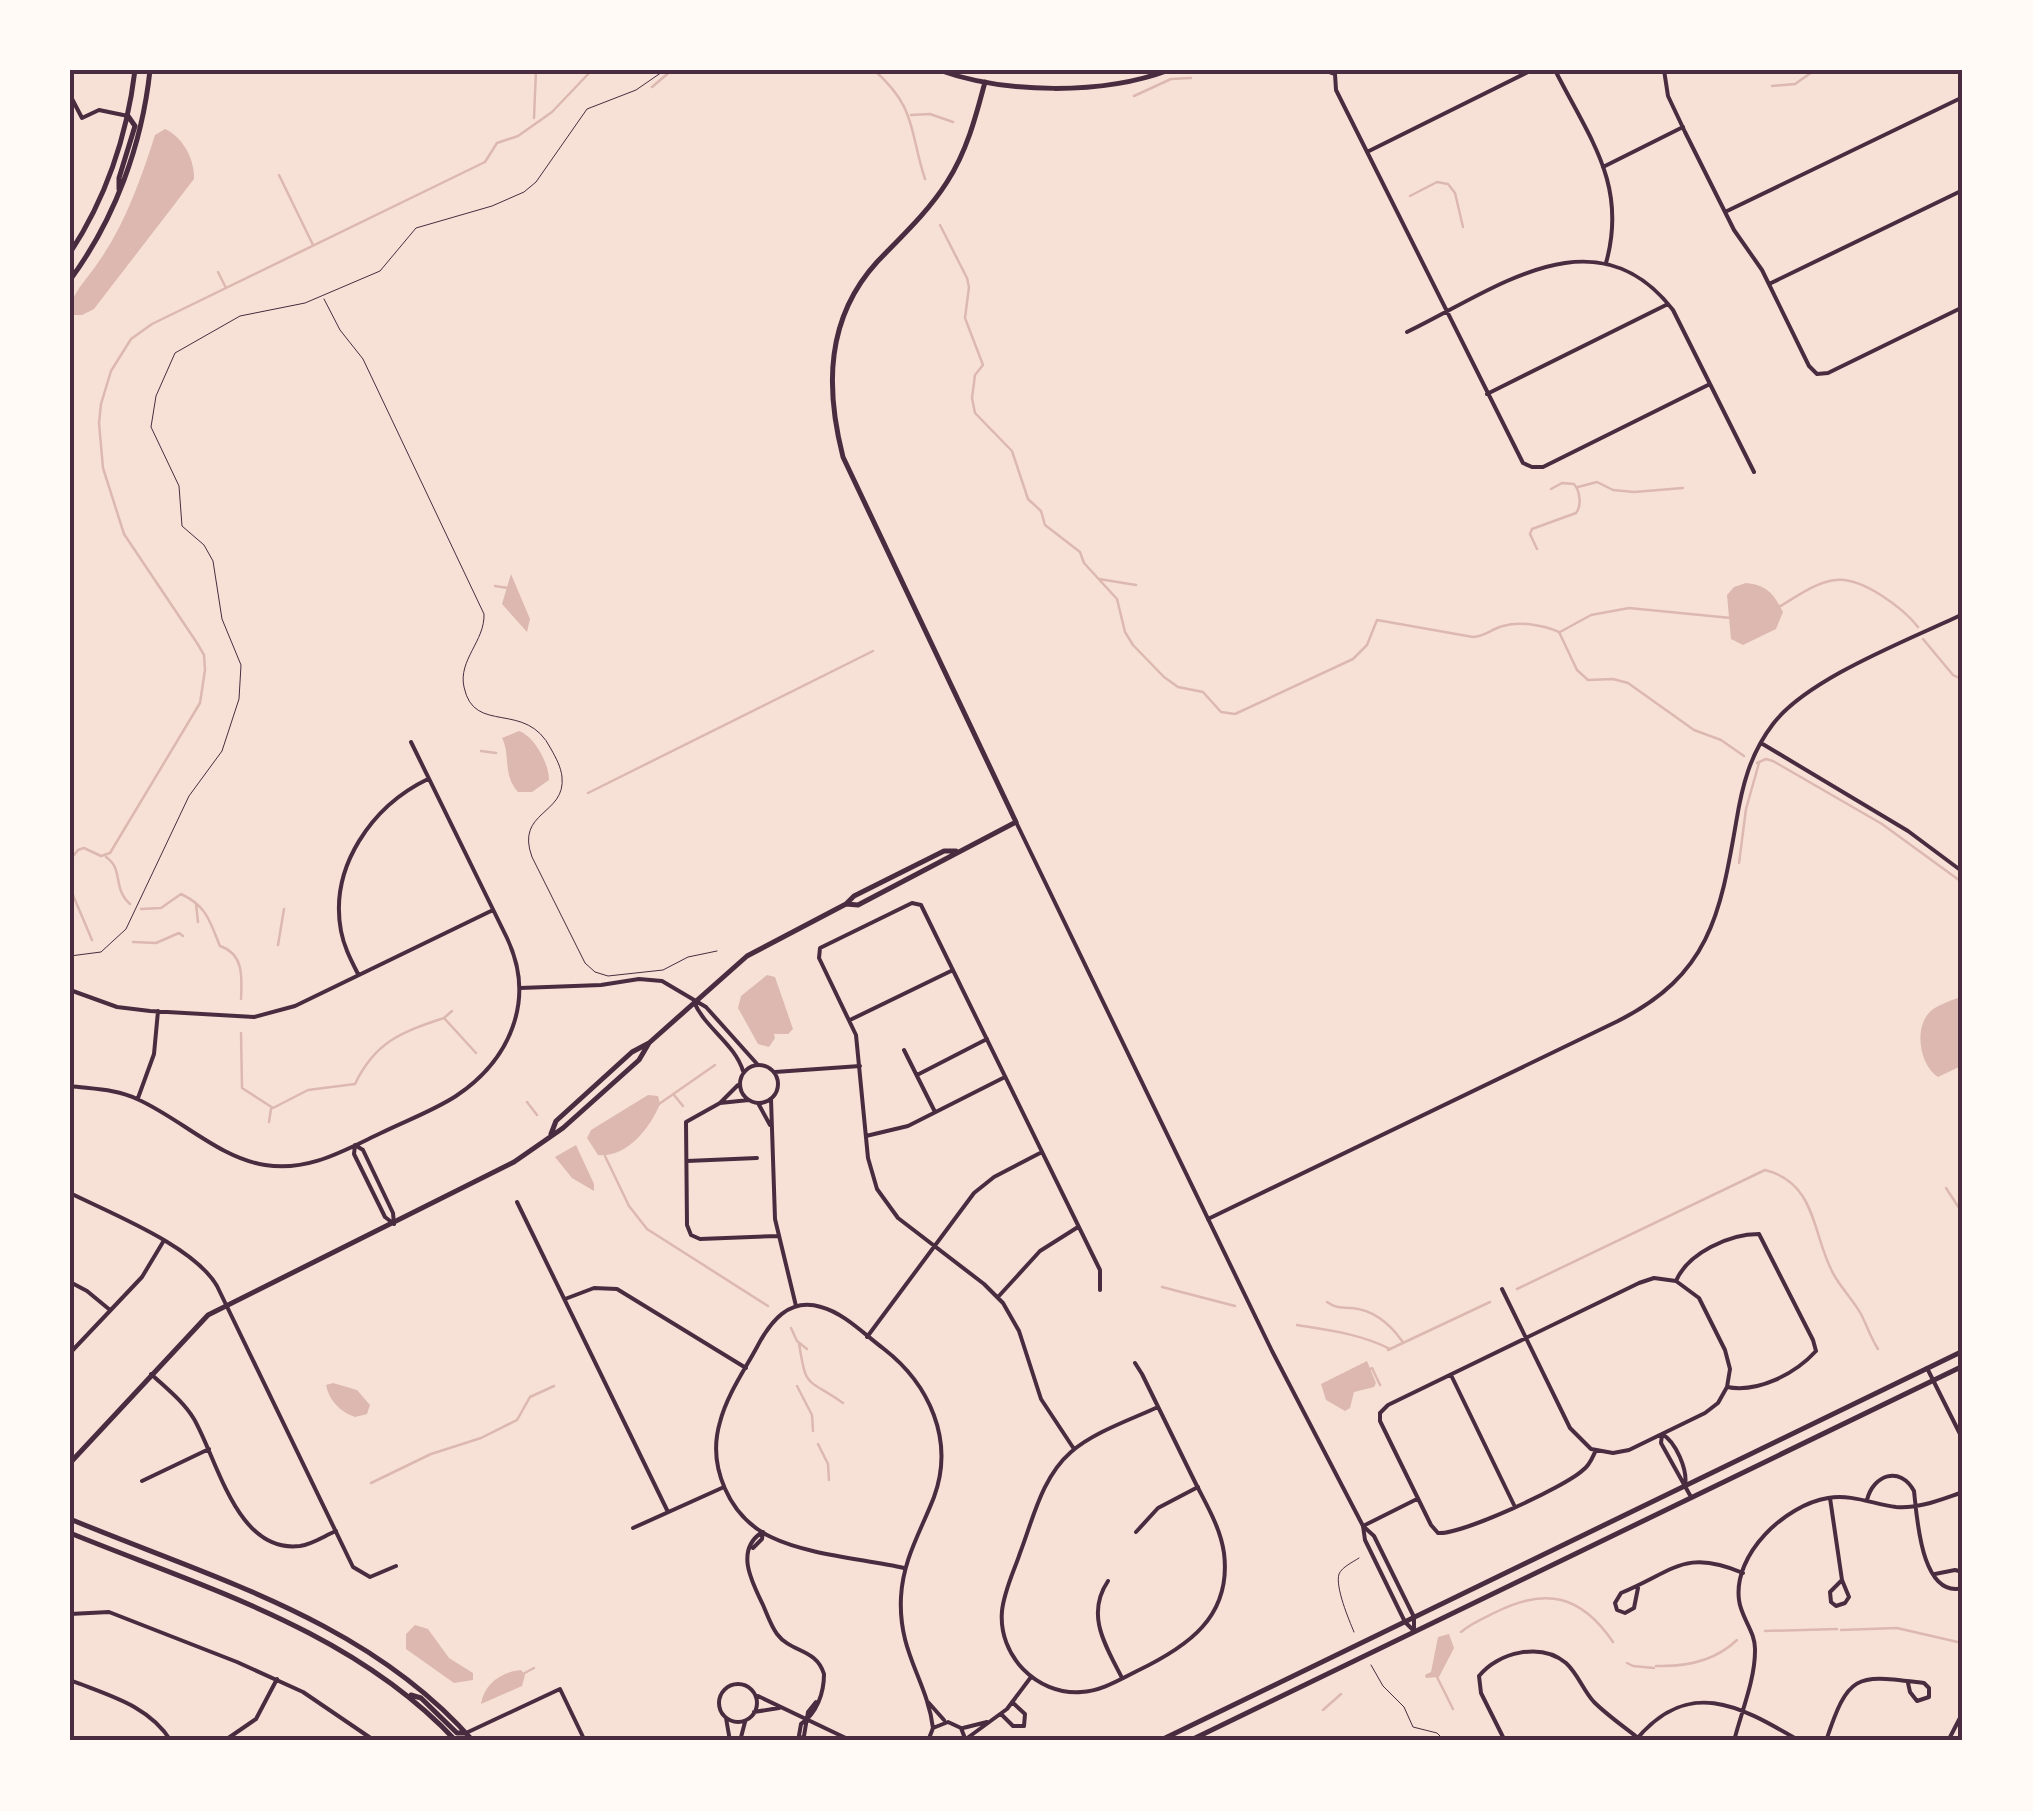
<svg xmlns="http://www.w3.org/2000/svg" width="2033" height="1811" font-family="Ubuntu,sans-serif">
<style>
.water{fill:#dcb8b0}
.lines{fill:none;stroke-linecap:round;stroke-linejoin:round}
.stream{stroke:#dcb8b0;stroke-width:2.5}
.path{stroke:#4a2c40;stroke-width:1}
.minor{stroke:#4a2c40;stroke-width:4}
.tertiary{stroke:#4a2c40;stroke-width:4}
.secondary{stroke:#4a2c40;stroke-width:5}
.primary{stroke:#4a2c40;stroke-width:5}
.neatline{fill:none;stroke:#4a2c40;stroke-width:4}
</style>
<rect width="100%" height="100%" fill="#f7e1d7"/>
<path class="water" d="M165 129C183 137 195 160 194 179L94 309 82 315H70C70 295 83 284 95 267 124 227 140 182 155 135Z
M511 574 530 619 527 632 502 604Z
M1746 583C1767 585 1774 594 1783 612L1776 629 1743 645 1731 639 1727 595 1734 587Z
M519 731C534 736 549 763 549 780L532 792H518C502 774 511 756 502 738Z
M767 975 775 977 793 1029 788 1034H774L775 1038 769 1047 758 1044 738 1008 741 996Z
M1963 996V1065L1938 1077C1919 1065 1913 1025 1932 1010 1940 1004 1953 1000 1963 996Z
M648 1095 658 1096 660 1104C650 1128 627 1158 598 1155L587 1138 591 1130Z
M576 1145 594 1184V1191L572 1178 555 1157Z
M1367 1361 1376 1383 1374 1387 1354 1392 1350 1408 1345 1411 1326 1400 1321 1384Z
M333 1383 357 1390 370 1405 367 1414 355 1417C340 1412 329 1400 326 1385Z
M415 1625 428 1629 449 1658 473 1673V1680L454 1683 406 1649V1634Z
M1449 1634 1454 1648 1439 1677 1426 1678 1425 1675 1431 1672 1438 1637Z
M521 1670 525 1675 522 1686 481 1704C484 1684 501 1672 521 1670Z"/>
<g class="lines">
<path class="stream" d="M874 70C917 108 909 130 925 179
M1201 72 1204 70
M1772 86 1795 84 1815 70
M652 87 672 70
M1134 96 1171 79 1191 78
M911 115 930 114 953 122
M534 118 536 70
M279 175 313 245
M1410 196 1437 182 1448 184 1455 193 1463 227
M940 225 967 278 969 287 965 318 983 365 975 375 972 398 975 413 1012 451 1028 499 1041 511 1045 525 1080 552 1084 563 1117 599 1125 632 1133 645 1164 677 1178 687 1203 692 1221 712 1235 714 1353 659 1367 645 1377 620 1473 637C1486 636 1491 629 1503 626 1520 621 1543 625 1559 632L1577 670 1588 680 1613 679 1628 683 1694 730 1721 740 1744 756
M218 272 226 288
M1578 487 1597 482 1613 490 1634 492 1683 488
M1537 549 1530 534 1532 529 1576 513C1582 506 1580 491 1574 484L1562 483 1551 489
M1099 579 1136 585
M495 586 508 588
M1777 608C1795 598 1815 582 1836 580 1862 577 1903 608 1918 627
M1560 632 1591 615 1629 608 1731 618
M1923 639 1953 675 1963 680
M481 751 496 753
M1757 763 1766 759 1773 761 1882 824 1963 883
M588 793 873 651
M106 857C124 869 112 888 130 904
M70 860 78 850 84 848 101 856 110 853 200 703 205 670 204 655 197 643 124 534 103 468 99 423 101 404 111 371 131 339 152 324 485 162 497 143 518 136 552 112 592 70
M1739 863 1746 809 1759 763
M70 888 92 940
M196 904 198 922
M141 909 161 908 181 894C207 906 210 922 220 946 244 954 242 977 241 999
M133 942 156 943 179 933 183 936
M278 945 284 909
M444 1018 476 1053
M241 1033 242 1088 273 1108 308 1090 355 1084C375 1042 401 1032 444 1018L452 1011
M674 1095 683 1106
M527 1102 537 1115
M659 1104 715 1065
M269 1122 271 1109
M605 1156 629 1206 647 1229 768 1306
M1946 1188 1963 1214
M1162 1287 1235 1306
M1517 1289 1765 1170C1818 1183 1812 1237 1834 1275 1842 1289 1853 1300 1861 1314 1867 1326 1871 1338 1878 1349
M1327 1302C1337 1309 1341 1307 1352 1308 1373 1310 1390 1324 1402 1341
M1297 1325C1328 1330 1361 1334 1390 1349
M791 1328 797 1341 807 1349
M799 1343C806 1390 806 1377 843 1403
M1388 1350 1490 1302
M1368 1370 1372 1368 1380 1385
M797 1386 812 1415 813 1431
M818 1444 828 1464 829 1480
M371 1483 431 1454 481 1438 517 1420 530 1397 554 1386
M1841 1630 1897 1628 1962 1643
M1765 1631 1837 1629
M1461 1632C1471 1623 1484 1618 1496 1612 1546 1587 1581 1595 1613 1642
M1627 1663 1633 1666 1654 1668
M1656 1666C1686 1667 1715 1661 1737 1640
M521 1675 534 1668
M1436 1675 1453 1709
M1323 1710 1341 1694"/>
<path class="path" d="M324 299 340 330 363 359 484 614C485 641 458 660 464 687 474 736 526 699 551 749 556 758 561 767 562 777 566 815 515 811 532 857L585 963 595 972 608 976 663 970 688 957 717 951
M70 956 101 952 126 929 189 796 222 751 239 699 241 665 222 619 213 561 204 545 182 526 179 486 151 427 156 396 175 353 240 316 305 303 380 271 416 228 492 206 524 192 536 182 587 109 636 90 665 70
M1354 1632C1349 1620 1335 1587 1339 1574 1342 1567 1353 1562 1359 1558
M1371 1665 1383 1686 1404 1707 1413 1727 1437 1733 1445 1741"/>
<path class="minor" d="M1324 70 1335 74
M1555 70C1589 138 1628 184 1606 263
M1664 70 1668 96 1685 132 1734 230 1762 270 1809 366 1817 374
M1335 74 1336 90 1523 463 1532 467H1543L1710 384
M70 95 82 118 99 110 128 116
M1367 152 1532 70
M1603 167 1683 127
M1725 212 1963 97
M1769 284 1963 190
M1407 332C1493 291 1595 209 1673 310L1754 472
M1817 374 1828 373 1963 307
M1487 394 1668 304
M1761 743 1908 831 1963 872
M358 974C351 960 344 947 341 931 329 867 372 806 428 779
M520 988 601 985 639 979 662 981 706 1007 758 1065
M70 990 117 1007 150 1011 254 1017 295 1006 493 910
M694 1002C705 1028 735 1044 743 1071
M850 1020 953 970
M904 1050 935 1112
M740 1084a19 19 0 1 1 38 0a19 19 0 1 1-38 0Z
M775 1072 860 1066
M917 1075 987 1039
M70 1086C92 1089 117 1089 137 1099 180 1118 219 1158 265 1165 308 1172 343 1151 381 1133 405 1121 433 1111 456 1096 511 1059 536 999 507 938L411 742
M138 1098 154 1054 158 1011
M771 1099 775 1219 796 1306
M749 1100 720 1103 686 1122 687 1225 691 1235 700 1239 778 1236
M720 1103 738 1085
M758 1103 770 1125
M866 1136 908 1126 1003 1078
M355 1145 354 1154 385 1217 394 1224
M355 1145 363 1150 393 1213 394 1224
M687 1161 757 1158
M70 1193C112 1214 194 1246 217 1286L353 1567 370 1577 396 1566
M517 1202 668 1512
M1208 1219 1618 1021C1709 975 1720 916 1736 823 1742 786 1750 754 1773 724 1808 678 1909 640 1963 614
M1759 1234 1813 1340 1816 1351
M70 1282 87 1291 110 1310
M1502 1289 1570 1428 1591 1449 1613 1453 1629 1450 1705 1413 1718 1403 1727 1387 1730 1369 1725 1350 1699 1298 1676 1281
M998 1297 1040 1251 1078 1227
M565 1299 594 1288 617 1289 746 1368
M867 1337 974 1193 994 1177 1042 1152
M70 1353 142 1277 163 1242
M1135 1363 1142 1374C1159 1408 1175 1442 1192 1476 1204 1501 1220 1525 1224 1553 1232 1617 1187 1647 1137 1671 1119 1680 1101 1691 1081 1692 1036 1695 998 1655 1002 1611 1004 1591 1014 1571 1020 1553 1033 1519 1042 1477 1071 1452 1094 1432 1130 1420 1158 1407
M151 1374C166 1388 183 1401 194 1419 218 1461 237 1554 300 1546 313 1544 324 1536 336 1531
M1451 1375 1514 1505
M1727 1387C1758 1393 1795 1374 1816 1351
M1380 1413 1388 1405 1639 1283 1654 1278 1676 1281C1688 1253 1729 1234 1759 1234
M1380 1413V1421L1431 1525 1438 1533
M1662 1434C1676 1442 1688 1470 1685 1486
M1662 1435 1661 1443 1691 1497
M1074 1449 1041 1399 1019 1331 1003 1303 984 1284 898 1218 877 1189 868 1158 856 1035 819 958 820 948 912 903 921 905 1100 1270V1290
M142 1481 209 1449
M1830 1498 1842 1580 1849 1597 1845 1603 1836 1606 1831 1602 1830 1592 1842 1580
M1867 1500C1873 1475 1900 1465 1914 1491 1917 1517 1921 1599 1963 1588
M1363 1526 1417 1499
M633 1528 724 1487
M1136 1532 1158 1508 1198 1487
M761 1533C735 1551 752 1582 763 1605 767 1614 771 1626 777 1634 791 1653 816 1648 824 1674 824 1693 817 1713 801 1724L798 1741
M1438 1533C1461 1535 1565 1487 1583 1470 1590 1465 1592 1458 1596 1450
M753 1548 762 1539 763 1532
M904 1568C864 1559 808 1555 771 1537 729 1517 707 1466 720 1422 727 1395 744 1371 757 1347 770 1322 789 1297 821 1307 844 1313 865 1335 884 1349 929 1384 955 1440 934 1497 921 1531 903 1559 901 1597 898 1653 927 1680 933 1728
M1935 1574 1955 1570 1963 1572
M1108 1581C1085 1615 1106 1646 1122 1678
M1638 1588 1634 1608 1625 1613 1617 1610 1615 1603 1621 1593C1674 1571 1685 1548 1743 1573
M70 1614 109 1612 237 1662 303 1692 375 1741
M70 1680C107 1695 149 1705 171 1741
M719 1703a19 19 0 1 1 38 0a19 19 0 1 1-38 0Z
M758 1696 852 1741
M928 1702 944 1720
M754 1712 779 1708
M1001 1714 1013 1726H1024L1025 1714 1012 1702
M726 1718 730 1741
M963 1728 987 1722
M466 1733 560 1689 585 1741
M966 1739 1007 1709 1031 1677
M799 1740 804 1736 808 1712 816 1702
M224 1741 256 1719 277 1679
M740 1741 745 1722
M928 1741 933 1728 948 1722 961 1728 966 1741
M1505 1741 1481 1693 1479 1676C1498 1652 1541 1642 1566 1663 1578 1674 1583 1690 1594 1702 1607 1715 1623 1726 1638 1738
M1635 1741C1689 1675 1741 1707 1800 1741
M1734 1741C1741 1713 1755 1680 1755 1651 1756 1632 1741 1618 1739 1600 1733 1554 1785 1505 1828 1498 1852 1494 1873 1504 1896 1507 1919 1509 1942 1499 1963 1492
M1826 1741C1849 1671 1857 1675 1924 1683L1929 1688V1697L1917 1701 1910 1692 1908 1683"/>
<path class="tertiary" d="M1016 822 1272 1351 1363 1526 1365 1540 1405 1622 1414 1631
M1927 1368 1963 1440
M1363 1526 1374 1536 1414 1617V1631
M1948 1741 1963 1712"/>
<path class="secondary" d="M939 70C1005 94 1103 95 1169 70
M119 189V178L135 126 128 116
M70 253C106 198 127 136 135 70
M70 280C115 219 142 145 150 70
M846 904 858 905 1016 822 843 457C825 387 826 318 877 262 902 236 928 212 947 182 967 151 976 116 985 82
M551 1134 556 1121 632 1052 649 1043 747 956 846 904 854 896 944 851H956
M70 1463 208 1315 514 1162 563 1128 639 1060 649 1043
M1159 1741 1963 1351
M1189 1741 1963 1366"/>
<path class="primary" d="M70 1519C212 1578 369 1621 473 1741
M70 1533C205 1588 354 1631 456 1741
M411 1695 421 1698 457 1733H465"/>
</g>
<rect width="2033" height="1811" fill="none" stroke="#fffaf5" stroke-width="145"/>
<rect x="72" y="72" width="1888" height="1666" class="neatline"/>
</svg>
